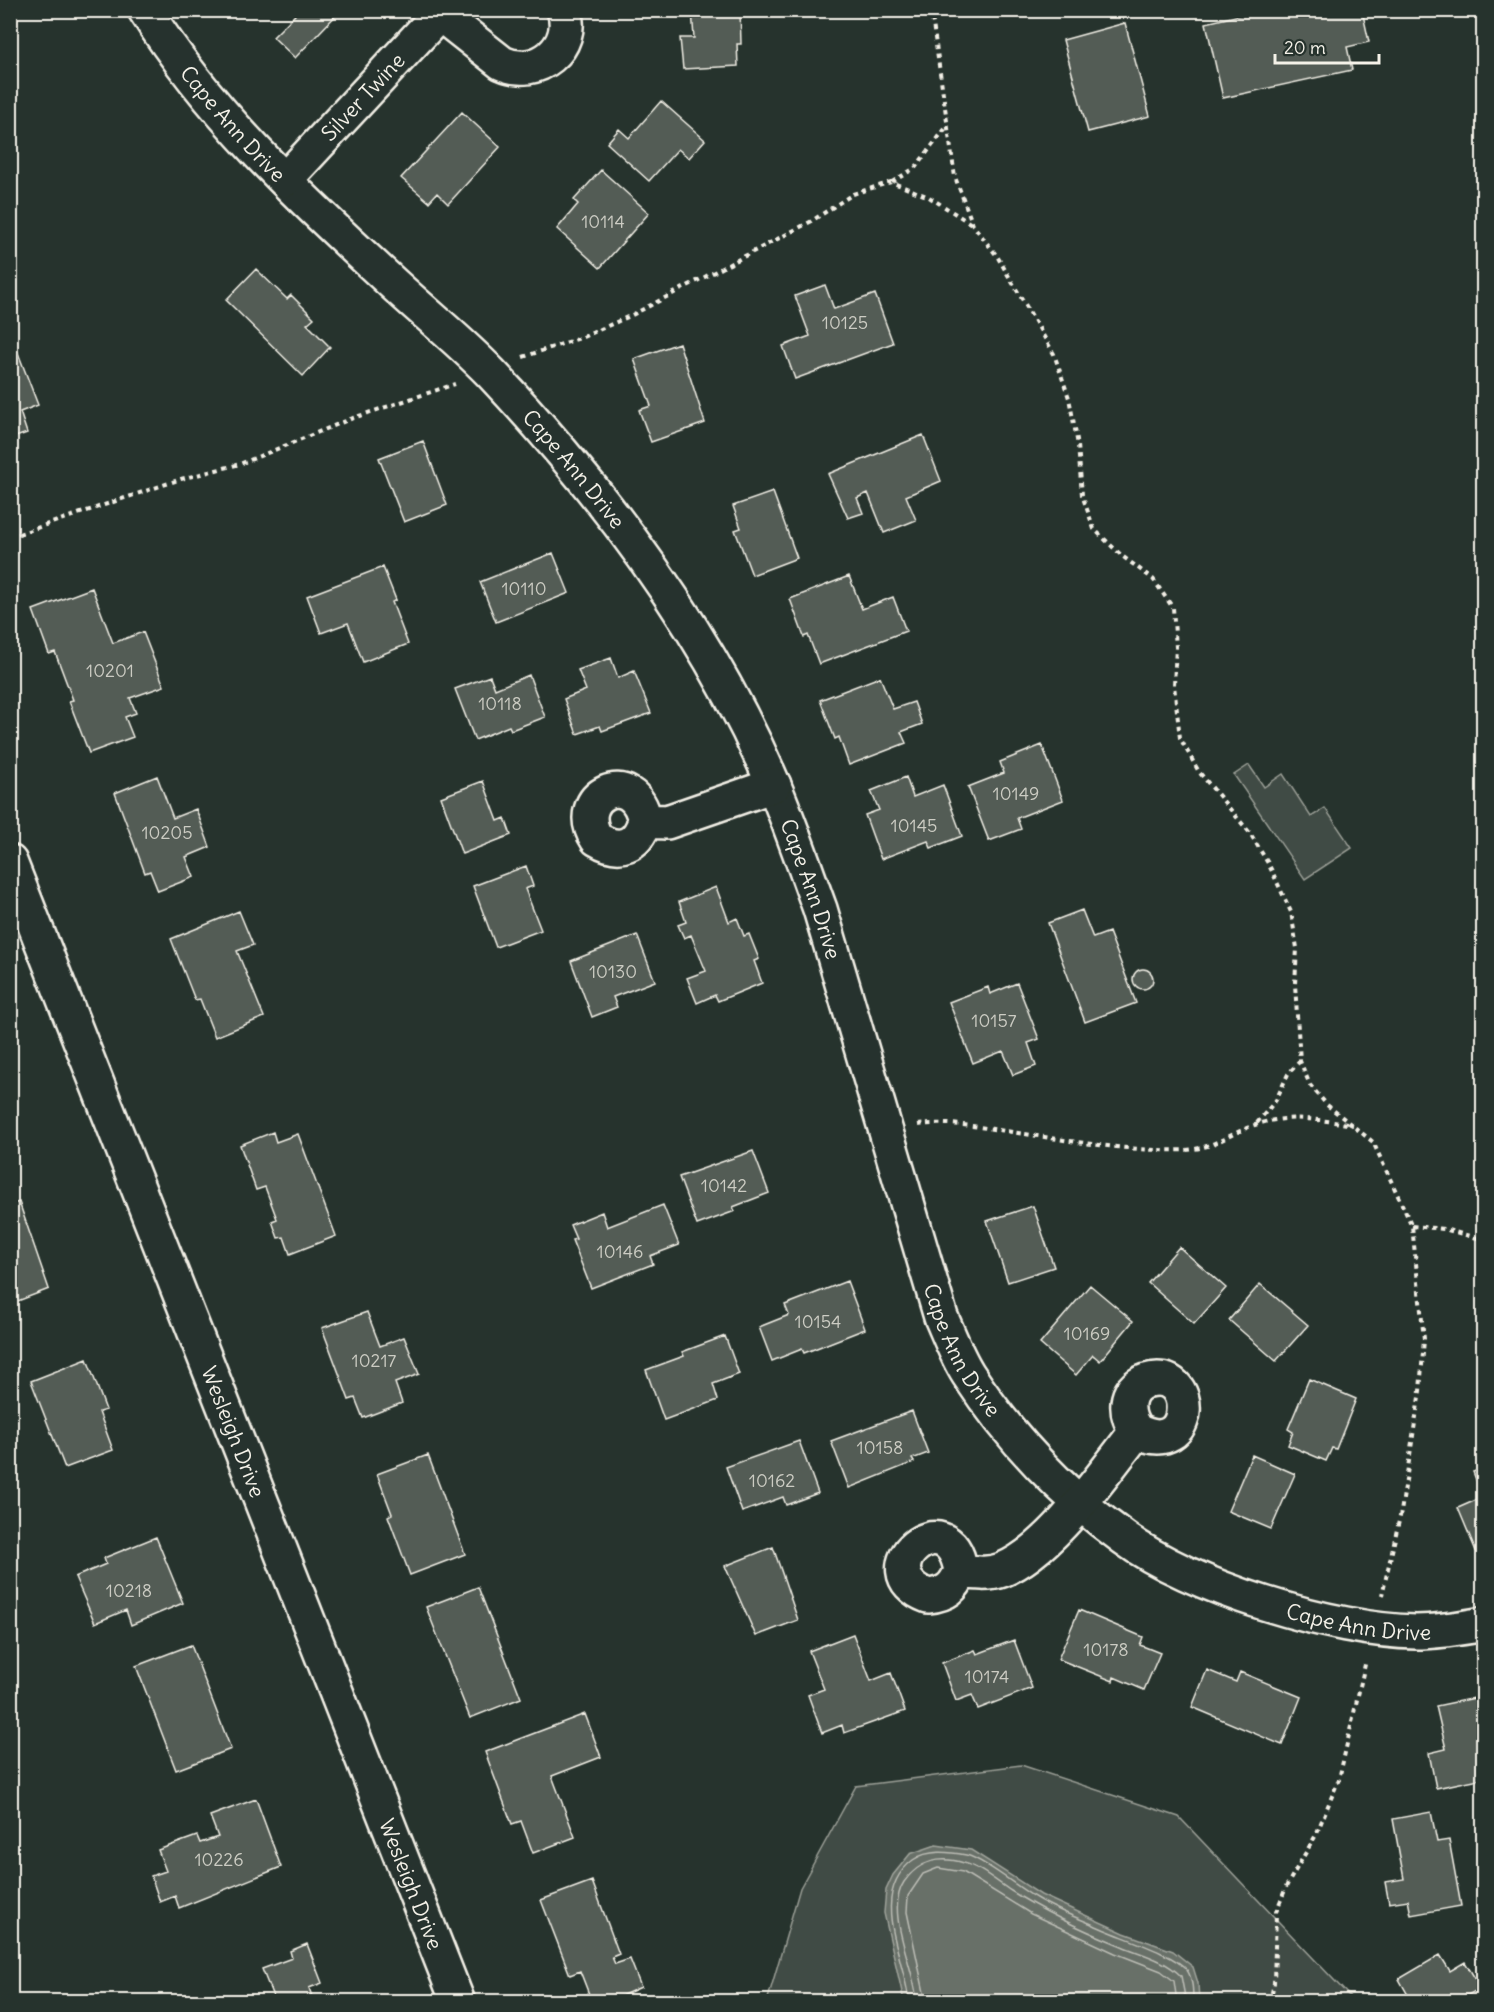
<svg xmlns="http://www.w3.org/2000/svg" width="1494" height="2012" font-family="Delius,sans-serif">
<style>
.green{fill:#414b45;stroke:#9a9e96;stroke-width:1.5}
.water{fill:#676f68;stroke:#9fa39b;stroke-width:1.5}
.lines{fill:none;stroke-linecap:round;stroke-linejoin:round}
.shore{stroke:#bcbdb5;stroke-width:1.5}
.building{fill:#525c55;stroke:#f4f1e8;stroke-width:1.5}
.minor-casing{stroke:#f4f1e8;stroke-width:38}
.path{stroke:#f4f1e8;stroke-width:4;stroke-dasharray:4.5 4.5;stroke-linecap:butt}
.minor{stroke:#26332d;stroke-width:33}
.labels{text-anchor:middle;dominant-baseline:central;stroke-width:4.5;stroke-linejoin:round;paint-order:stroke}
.number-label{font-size:18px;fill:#ccccc3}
.street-label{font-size:21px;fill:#f4f1e8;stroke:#26332d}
</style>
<rect width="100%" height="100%" fill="#26332d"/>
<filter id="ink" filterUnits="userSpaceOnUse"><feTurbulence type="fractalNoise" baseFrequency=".0167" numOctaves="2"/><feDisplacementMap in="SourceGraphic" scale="12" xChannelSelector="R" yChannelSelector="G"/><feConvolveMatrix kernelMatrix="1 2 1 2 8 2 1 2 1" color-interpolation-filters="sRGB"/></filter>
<g filter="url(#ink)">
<path class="green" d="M1249 765 1264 787 1283 774 1311 817 1325 808 1352 848 1305 879 1234 775Z
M1021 1765 1179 1817 1352 1999 1351 2002H767L800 1888 856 1786Z"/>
<path class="water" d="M936 1845 971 1850 1041 1895 1124 1933 1173 1951 1193 1967 1198 1983 1199 2001H904L884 1913 886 1890 893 1875 910 1854Z"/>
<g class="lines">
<path class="shore" d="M909 2002C905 1957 867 1895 913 1860 928 1849 950 1852 966 1855 983 1859 1019 1888 1036 1898 1054 1909 1075 1917 1094 1925 1116 1936 1174 1953 1187 1970 1193 1979 1193 1992 1193 2002
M917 2002C915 1968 884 1912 904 1882 919 1860 941 1856 964 1863 980 1867 997 1882 1011 1891 1044 1912 1080 1929 1117 1944 1139 1954 1163 1958 1181 1976L1186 2002
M926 2002 907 1912 908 1896 923 1874 938 1868 963 1872 1031 1914 1115 1953 1161 1971 1174 1981 1177 2002"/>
</g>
<path class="building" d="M291 10H341L295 58 273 37 295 15Z
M692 10H740L741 44H737L738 66 683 69 680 38H694Z
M1261 10H1311L1312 13 1362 10 1369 42 1347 47 1352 70 1223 98 1206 23Z
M1125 23 1150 116 1088 132 1063 40Z
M661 101 705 140 689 158 678 149 649 181 607 143 619 129 629 138Z
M462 112 500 147 448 204 437 193 429 202 401 178Z
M601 170 649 213 600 268 557 229 578 204 574 200Z
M256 269 287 299 291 295 314 318 307 324 330 347 303 376 226 300Z
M825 285 834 309 875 294 893 343 795 379 783 346 810 336 795 296Z
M10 332 38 405 20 412 27 433 10 439Z
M679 343 705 423 651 442 639 410 651 406 634 359Z
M923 435 941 481 906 496 916 520 884 533 868 493 857 498 863 513 848 518 828 474Z
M423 441 447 505 404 522 379 458Z
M773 492 797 558 752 575 735 530 741 528 733 506Z
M553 553 569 593 496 622 480 582Z
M383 567 396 600 392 602 408 644 363 662 348 623 321 633 307 596Z
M849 576 862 609 893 597 906 631 819 664 808 635 804 637 790 599Z
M92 588 113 643 143 632 164 686 130 698 136 713 125 717 133 737 89 753 69 701 73 700 55 652 49 654 33 610Z
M611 658 618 678 634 671 651 713 602 731 600 726 577 734 564 699 586 690 578 670Z
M529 675 545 717 511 730 509 726 475 740 455 689 490 676 495 689Z
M880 677 893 709 914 702 922 724 901 732 906 743 849 765 839 737 835 739 820 700Z
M1042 745 1063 800 1017 818 1021 829 989 841 968 787 1004 773 1000 762Z
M157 776 173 818 196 809 210 847 186 857 194 877 158 891 150 871 145 873 115 793Z
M906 777 913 797 943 785 962 836 931 848 928 841 881 859 865 815 879 810 871 791Z
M483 781 498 821 505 818 511 835 462 854 441 797Z
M526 866 533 886 525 889 541 930 496 947 473 886Z
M716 887 729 922 737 918 744 936 749 934 759 959 754 961 762 983 718 1001 715 995 697 1003 687 978 706 971 691 935 684 938 678 925 686 922 679 902Z
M1082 910 1093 938 1109 932 1136 1003 1085 1022 1048 923Z
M239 911 253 945 237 951 264 1017 215 1037 200 999 195 1000 171 939Z
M637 935 655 981 613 997 617 1007 592 1017 571 961Z
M1133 979a10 10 0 1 1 20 0a10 10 0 1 1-20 0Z
M1017 983 1039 1039 1028 1043 1036 1066 1013 1075 1003 1051 973 1063 949 1002 988 987 990 994Z
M273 1132 276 1142 298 1134 336 1236 290 1254 284 1237 278 1238 272 1221 277 1219 265 1187 256 1190 240 1145Z
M753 1151 769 1193 733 1207 735 1211 697 1225 679 1177Z
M19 1202 49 1289 10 1304V1205Z
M663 1205 679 1245 650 1256 653 1264 591 1288 572 1240 576 1239 570 1225 602 1212 607 1227Z
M1033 1206 1054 1267 1008 1282 987 1221Z
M1179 1247 1226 1288 1194 1324 1148 1283Z
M847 1281 865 1329 804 1353 802 1349 772 1361 759 1327 789 1315 785 1305Z
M1260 1284 1308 1325 1276 1361 1229 1320Z
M1090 1285 1133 1321 1100 1361 1093 1355 1076 1375 1040 1344Z
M367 1312 380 1346 404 1337 419 1374 395 1383 402 1403 363 1418 355 1398 349 1400 322 1328Z
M725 1336 739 1374 713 1384 718 1400 664 1420 646 1370 684 1356 682 1352Z
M87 1359 106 1410 99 1412 113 1450 65 1468 31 1381Z
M1309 1379 1356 1399 1336 1449 1332 1448 1326 1461 1288 1445 1293 1432 1288 1429Z
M912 1411 928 1453 912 1459 914 1462 849 1488 831 1441Z
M799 1441 818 1493 786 1505 783 1497 742 1512 726 1467Z
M428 1455 465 1554 410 1575 388 1516 392 1514 377 1474Z
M1252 1455 1295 1474 1271 1529 1228 1511Z
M1484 1468V1548L1476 1551 1458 1508 1483 1497 1473 1472Z
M156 1537 183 1603 131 1625 126 1610 95 1623 75 1577 106 1564 104 1558Z
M773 1547 798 1620 756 1636 725 1566Z
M478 1587 521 1698 470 1718 426 1607Z
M1079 1610 1143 1637 1140 1645 1160 1653 1144 1690 1114 1677 1113 1681 1058 1659Z
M853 1634 871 1681 891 1673 905 1711 844 1733 842 1725 822 1733 808 1695 824 1689 809 1651Z
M1014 1640 1032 1688 978 1709 972 1695 956 1701 942 1663 975 1650 977 1654Z
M191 1645 231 1749 176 1770 136 1666Z
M1207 1670 1236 1682 1240 1672 1301 1697 1282 1745 1192 1707Z
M1480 1697 1484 1715V1778L1436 1788 1429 1753 1446 1749 1436 1706Z
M585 1714 601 1757 552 1776 575 1837 533 1853 521 1821 512 1824 485 1752Z
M256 1799 281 1867 179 1908 175 1896 160 1902 151 1876 166 1871 158 1850 197 1836 200 1843 218 1837 210 1816Z
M1431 1812 1437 1842 1449 1840 1461 1906 1411 1915 1408 1900 1389 1903 1385 1882 1404 1879 1393 1819Z
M592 1881 619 1954 612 1957 615 1964 630 1959 641 1987 608 2002H592L580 1971 570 1975 541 1900Z
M307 1944 322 1983 309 1988 314 2002H267L274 1999 262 1969 292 1958 290 1951Z
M1440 1955 1450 1971 1465 1962 1481 1988 1464 1997 1466 2002H1412L1399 1979Z"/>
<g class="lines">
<g class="minor-casing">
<g id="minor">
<path id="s1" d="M145 10C209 112 298 196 386 277 420 309 458 339 491 373 605 494 709 632 774 786 791 826 805 868 820 909L941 1317C949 1335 957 1357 968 1374 1009 1437 1063 1494 1124 1538 1190 1587 1334 1631 1416 1632 1438 1632 1462 1628 1484 1624"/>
<path d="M441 15 502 63C537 79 576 48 564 10"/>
<path id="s2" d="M285 180 443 10"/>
<path d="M645 821C637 846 620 853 597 839 569 796 634 764 645 821L667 822 774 785"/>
<path id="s3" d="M10 862 458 2002"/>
<path d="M961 1571C954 1588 947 1594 928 1596 862 1571 949 1496 961 1571 975 1573 989 1575 1002 1570 1052 1550 1103 1473 1137 1431 1196 1461 1198 1364 1146 1381 1123 1389 1124 1415 1137 1431"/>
</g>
</g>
<path class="path" d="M931 10 955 177 973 225 997 256 1054 354 1069 398 1078 445 1082 495 1094 529 1122 556 1153 579 1173 608 1176 647 1174 685 1180 738 1199 772 1250 833 1269 865 1291 912 1297 948 1295 984 1300 1061 1310 1085 1327 1105 1373 1142 1412 1226 1424 1339 1420 1391 1401 1512 1382 1595
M892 182 915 168 945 129
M523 357 583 337 632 315 810 222 853 194 891 182 929 197 973 225
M10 537 181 479 240 464 353 418 455 384
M1257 1123 1276 1100 1288 1074 1300 1061
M918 1125C950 1121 986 1128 1018 1133 1072 1141 1130 1152 1186 1150 1216 1148 1231 1132 1258 1124 1289 1114 1321 1120 1353 1125
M1412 1226 1444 1229 1484 1240
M1270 2002 1274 1983 1276 1912 1287 1885 1316 1835 1339 1779 1366 1660"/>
<use href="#minor" class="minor"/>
</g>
</g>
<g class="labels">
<g class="number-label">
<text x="603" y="221">10114</text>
<text x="845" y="322">10125</text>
<text x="524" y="588">10110</text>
<text x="110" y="670">10201</text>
<text x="500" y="703">10118</text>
<text x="1016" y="793">10149</text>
<text x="914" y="825">10145</text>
<text x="167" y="832">10205</text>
<text x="613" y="971">10130</text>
<text x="994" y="1020">10157</text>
<text x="724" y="1185">10142</text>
<text x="620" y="1251">10146</text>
<text x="818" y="1321">10154</text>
<text x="1087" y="1333">10169</text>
<text x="374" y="1360">10217</text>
<text x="880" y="1447">10158</text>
<text x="772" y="1480">10162</text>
<text x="129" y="1590">10218</text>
<text x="1106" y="1649">10178</text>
<text x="987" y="1676">10174</text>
<text x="219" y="1859">10226</text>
</g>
<g class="street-label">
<text stroke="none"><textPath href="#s2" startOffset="114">Silver Twine</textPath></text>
<text stroke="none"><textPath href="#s1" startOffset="144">Cape Ann Drive</textPath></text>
<text stroke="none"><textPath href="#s1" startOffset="630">Cape Ann Drive</textPath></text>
<text stroke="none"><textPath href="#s1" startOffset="1116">Cape Ann Drive</textPath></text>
<text stroke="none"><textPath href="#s1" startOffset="1602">Cape Ann Drive</textPath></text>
<text stroke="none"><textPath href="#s3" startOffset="612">Wesleigh Drive</textPath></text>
<text stroke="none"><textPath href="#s1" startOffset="2106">Cape Ann Drive</textPath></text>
<text stroke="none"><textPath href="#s3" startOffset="1098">Wesleigh Drive</textPath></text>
</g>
</g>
<rect width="1494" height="2012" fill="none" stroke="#26332d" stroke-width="36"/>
<rect x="18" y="18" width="1458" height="1976" fill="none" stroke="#f4f1e8" stroke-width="2" filter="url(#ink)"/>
<path d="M1275 54v9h104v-9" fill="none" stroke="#f4f1e8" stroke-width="3"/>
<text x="1284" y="54" font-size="18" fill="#f4f1e8" stroke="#26332d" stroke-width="4.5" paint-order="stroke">20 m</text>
</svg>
